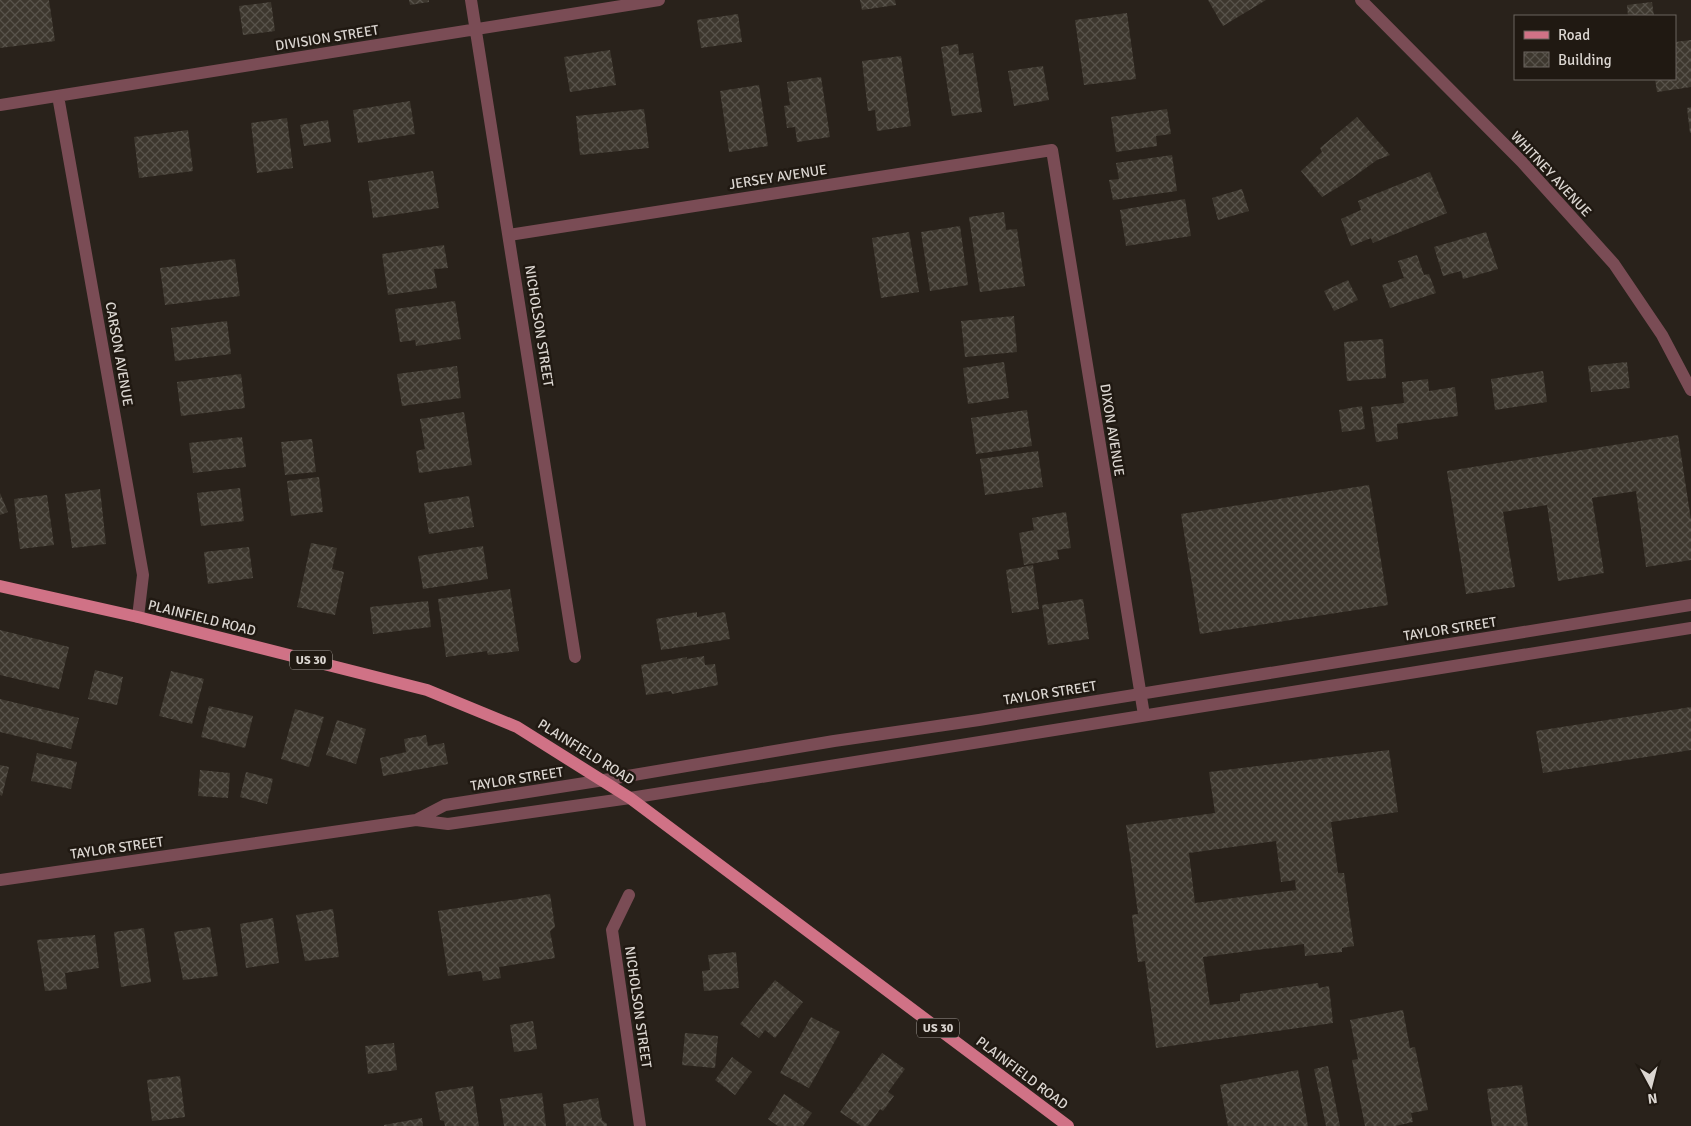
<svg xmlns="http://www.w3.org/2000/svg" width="1691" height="1126" font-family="Signika,sans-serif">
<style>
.building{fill:url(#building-cross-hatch);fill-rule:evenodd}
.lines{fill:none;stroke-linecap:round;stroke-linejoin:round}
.minor{stroke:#7a4c55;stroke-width:12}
.primary{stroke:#d07286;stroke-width:12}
.labels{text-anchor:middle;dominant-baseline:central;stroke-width:5;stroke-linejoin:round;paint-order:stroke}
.shield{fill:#201912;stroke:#a39d98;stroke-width:1}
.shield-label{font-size:12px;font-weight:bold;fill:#dbd6d1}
.street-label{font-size:14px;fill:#dbd6d1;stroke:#201912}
</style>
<defs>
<pattern id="building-cross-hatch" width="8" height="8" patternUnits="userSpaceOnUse" patternTransform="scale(1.25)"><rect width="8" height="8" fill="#3d372e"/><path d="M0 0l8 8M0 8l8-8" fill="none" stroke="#58534b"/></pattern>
</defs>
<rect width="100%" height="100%" fill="#29221b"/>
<path class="building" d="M0 0H49L55 41 0 48Z
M409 0H429V2L410 5Z
M860 0H895L896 5 862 10Z
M1208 0H1266L1223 26Z
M271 2 275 31 243 35 239 6Z
M1652 2 1654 16H1628L1627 5Z
M1127 13 1136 79 1084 85 1075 20Z
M738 14 742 42 701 48 697 20Z
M1691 40V87L1657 92 1655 79H1675V42Z
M958 44 959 55 973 53 982 112 952 116 941 47Z
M610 50 616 85 570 92 564 57Z
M901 56 911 126 877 131 875 110 868 111 862 61Z
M1043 66 1049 100 1014 106 1008 71Z
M821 77 830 137 797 142 795 127 787 128 784 106 790 105 787 82Z
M759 85 768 146 729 152 720 91Z
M410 101 415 134 358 143 353 110Z
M1691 107V133H1690L1687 108Z
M644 109 649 148 580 155 576 116Z
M1167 109 1171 134 1156 136 1157 146 1116 152 1111 117Z
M1357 117 1390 155 1377 160 1345 183 1322 197 1301 171 1322 152 1320 148Z
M287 118 293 168 257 173 251 123Z
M328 120 331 142 304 146 300 125Z
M188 130 193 171 139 178 134 137Z
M1172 155 1177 191 1113 200 1109 180 1119 179 1116 163Z
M433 171 439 208 373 218 368 181Z
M1430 172 1447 213 1373 243 1371 238 1351 246 1341 219 1361 210 1358 201Z
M1242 189 1249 211 1218 220 1212 198Z
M1185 199 1191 236 1126 246 1120 210Z
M1004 212 1006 230 1017 229 1025 286 980 292 969 217Z
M960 226 968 285 930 291 921 232Z
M909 232 919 292 881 298 872 238Z
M1486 232 1498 269 1463 279 1461 271 1443 276 1434 247Z
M444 245 448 268 434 269 437 288 388 295 382 254Z
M1417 255 1424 275 1429 274 1436 293 1390 308 1382 285 1404 278 1398 261Z
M235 259 240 296 165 305 160 268Z
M1348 280 1358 300 1334 311 1324 291Z
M455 301 461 339 416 346 415 340 400 342 395 309Z
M1014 316 1017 352 965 357 961 321Z
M227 321 231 354 175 361 171 328Z
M1383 339 1386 378 1347 381 1344 342Z
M1004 362 1009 398 968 404 963 368Z
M1627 362 1630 388 1591 392 1588 366Z
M457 366 461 398 402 406 397 374Z
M1543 371 1547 402 1495 410 1491 379Z
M241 374 245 408 181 416 177 382Z
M1428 379 1429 391 1455 387 1458 416 1397 424 1398 439 1376 442 1371 407 1404 403 1402 382Z
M1362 406 1365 429 1342 432 1339 410Z
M1027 410 1032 446 976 454 971 418Z
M464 412 472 465 419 473 416 451 425 449 420 419Z
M1678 435 1691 520V560L1646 567 1636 491 1592 498 1604 573 1558 581 1547 505 1503 512 1515 587 1466 594 1447 471Z
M242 437 246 467 193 473 189 443Z
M312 439 316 472 285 475 281 442Z
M1038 451 1043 487 985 495 980 459Z
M319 477 323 512 291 516 287 481Z
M1369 485 1388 605 1200 634 1181 514Z
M240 488 244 521 201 526 197 493Z
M100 489 106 544 72 548 65 494Z
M0 493 8 512 0 515Z
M47 495 54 545 20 549 14 499Z
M469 496 474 527 429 534 424 503Z
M1066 512 1071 548 1057 550 1059 559 1024 565 1019 533 1034 530 1032 518Z
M311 543 337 548 332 569 344 572 335 615 297 607Z
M483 546 488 579 423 589 418 556Z
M249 547 253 578 208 584 204 552Z
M1033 565 1039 609 1012 613 1006 570Z
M510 589 519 651 488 655 487 651 446 657 438 599Z
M1083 599 1089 639 1048 645 1042 605Z
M428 601 431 627 373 634 370 607Z
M697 612V617L725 612 730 639 661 650 656 619Z
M0 630 69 647 59 689 0 675Z
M704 656 705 665 715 664 718 685 672 694 671 691 646 695 641 665 687 657V659Z
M95 670 123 677 117 705 88 699Z
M171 671 204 679 192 724 159 716Z
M0 699 79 718 71 749 0 732Z
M209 706 253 716 245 748 201 737Z
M1691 707V750L1543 773 1536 731Z
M295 709 324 717 309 767 281 759Z
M337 720 366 729 356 764 326 755Z
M426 735 428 746 444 743 448 764 383 776 380 758 406 752 404 739Z
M1389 750 1398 812 1331 822 1338 873H1344L1354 946 1342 948V952L1305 956 1304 944 1203 957 1210 1005 1240 1001V994L1318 983 1319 988 1329 986 1333 1023 1156 1048 1145 961 1138 962 1132 915 1138 914 1126 825 1215 813 1209 772ZM1276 841 1281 882 1295 880 1296 890 1195 903 1189 853Z
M37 753 77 762 71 789 31 781Z
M0 765 9 767 2 796 0 795Z
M200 770 230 773 228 798 198 796Z
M246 772 273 779 267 804 240 797Z
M550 894 555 927 550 931 555 958 499 967 501 978 483 981 481 971 448 976 438 911Z
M333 909 339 957 305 961 296 915Z
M273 918 279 963 246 968 240 924Z
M210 927 218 976 183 980 174 932Z
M144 928 151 982 121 987 114 932Z
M95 935 99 968 65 973 67 989 45 991 37 940Z
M736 952 739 988 704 991 702 971 710 970 708 955Z
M775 980 803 1002 775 1038 765 1030 759 1038 740 1024Z
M1403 1010 1410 1048 1415 1047 1428 1110 1411 1113 1413 1122 1395 1126H1365L1352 1060 1358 1059 1350 1020Z
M811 1017 840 1032 809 1088 780 1073Z
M533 1021 537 1049 514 1052 510 1025Z
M685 1033 718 1036 715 1068 682 1065Z
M394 1043 397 1070 368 1074 365 1046Z
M882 1053 905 1069 888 1092 894 1096 883 1111 880 1109 868 1126H861L840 1112Z
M732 1057 752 1072 735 1095 715 1080Z
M1328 1066 1340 1126H1326L1314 1069Z
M1298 1070 1308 1126H1228L1220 1085Z
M180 1076 185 1117 152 1121 147 1080Z
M1522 1085 1528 1126H1492L1487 1089Z
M473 1086 479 1126H445L444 1121 440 1120 435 1092Z
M542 1093 546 1126H504L500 1099Z
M784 1094 812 1113 803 1126H778L768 1119Z
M598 1098 602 1120 607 1124V1126H566L563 1104Z
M422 1118 423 1126H384V1125Z"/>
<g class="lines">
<path class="minor" d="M471 0 575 657
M1361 0 1522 162 1614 264 1662 335 1691 390
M58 96 143 575 138 617
M0 105 659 0
M509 235 1052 150 1144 715
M416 820 445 805 604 780 834 741 979 720 1691 605
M0 880 416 820 448 824 630 798 1691 628
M629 895 612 930 640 1126"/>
<path class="primary" d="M0 586 138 617 427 690 517 727 630 798 1068 1126"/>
</g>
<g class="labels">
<g class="shield">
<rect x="290" y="650.5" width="42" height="19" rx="4"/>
<rect x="917" y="1018.5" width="42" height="19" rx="4"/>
</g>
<g class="shield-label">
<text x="311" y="660">US 30</text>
<text x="938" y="1028">US 30</text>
</g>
<g class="street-label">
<text transform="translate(327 38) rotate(-9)">DIVISION STREET</text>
<text transform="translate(1551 174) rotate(47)">WHITNEY AVENUE</text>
<text transform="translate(778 177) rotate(-9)">JERSEY AVENUE</text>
<text transform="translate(539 326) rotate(81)">NICHOLSON STREET</text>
<text transform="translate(119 354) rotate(80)">CARSON AVENUE</text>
<text transform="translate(1112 430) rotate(81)">DIXON AVENUE</text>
<text transform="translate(202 618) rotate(14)">PLAINFIELD ROAD</text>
<text transform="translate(1450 629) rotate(-9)">TAYLOR STREET</text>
<text transform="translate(1050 693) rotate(-9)">TAYLOR STREET</text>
<text transform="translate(586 752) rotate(32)">PLAINFIELD ROAD</text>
<text transform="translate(517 779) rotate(-9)">TAYLOR STREET</text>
<text transform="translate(117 848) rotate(-8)">TAYLOR STREET</text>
<text transform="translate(638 1007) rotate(82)">NICHOLSON STREET</text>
<text transform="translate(1022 1073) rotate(37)">PLAINFIELD ROAD</text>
</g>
</g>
<rect x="1514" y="15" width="162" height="65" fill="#201912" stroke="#6b655e"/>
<rect x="1524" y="31" width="25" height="8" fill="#d07286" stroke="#6b655e"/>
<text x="1558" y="40" font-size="15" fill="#dbd6d1">Road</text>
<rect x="1524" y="52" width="25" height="15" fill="url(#building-cross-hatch)" stroke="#6b655e"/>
<text x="1558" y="65" font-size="15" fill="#dbd6d1">Building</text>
<g transform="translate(1651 1086) rotate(173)" stroke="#201912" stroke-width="4" paint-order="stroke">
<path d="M0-4L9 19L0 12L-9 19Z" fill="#dbd6d1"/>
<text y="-8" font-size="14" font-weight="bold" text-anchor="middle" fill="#dbd6d1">N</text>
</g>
</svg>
